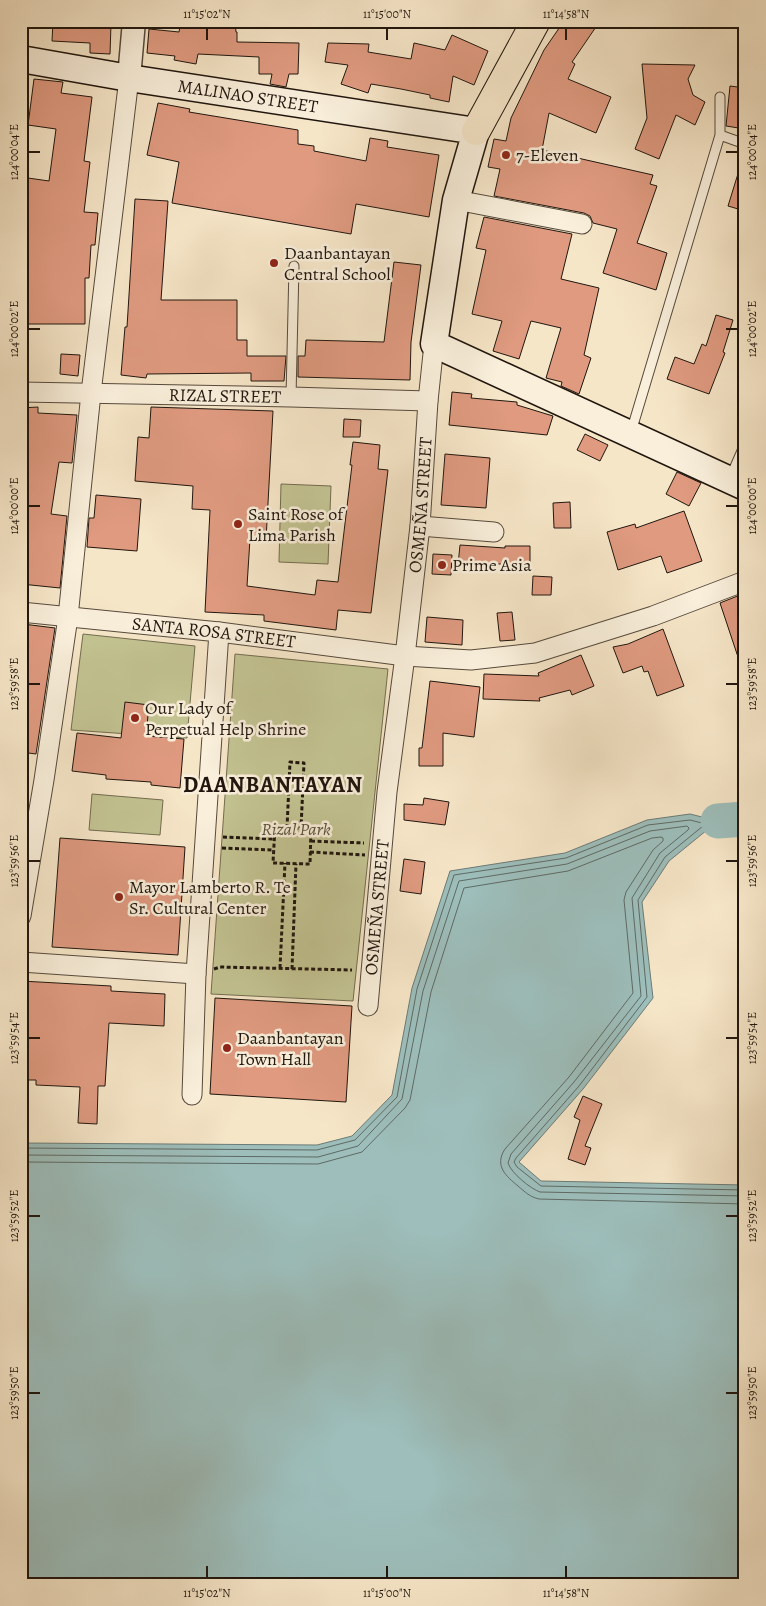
<svg xmlns="http://www.w3.org/2000/svg" width="766" height="1606" font-family="Alegreya,serif">
<style>
.green{fill:#c3c392;stroke:#726c50}
.water{fill:#9dbebb;stroke:#6b7b76}
.lines{fill:none;stroke-linecap:round;stroke-linejoin:round}
.shore{stroke:#5e6a64;stroke-width:1}
.river{stroke:#9dbebb;stroke-width:35}
.building{fill:#df9a80;stroke:#20160e}
.service-casing{stroke:#564a3c;stroke-width:11}
.minor-casing{stroke:#564a3c;stroke-width:21}
.tertiary-casing{stroke:#564a3c;stroke-width:25}
.secondary-casing{stroke:#20160e;stroke-width:29}
.primary-casing{stroke:#20160e;stroke-width:30}
.path{stroke:#20160e;stroke-width:3;stroke-dasharray:4 2.5;stroke-linecap:butt}
.service{stroke:#f9efdb;stroke-width:9}
.minor{stroke:#f9efdb;stroke-width:19}
.tertiary{stroke:#f9efdb;stroke-width:22}
.secondary{stroke:#f9efdb;stroke-width:26}
.primary{stroke:#f6e6c8;stroke-width:28}
.ticks{fill:none;stroke:#20160e;stroke-width:2}
.poi-dot{fill:#8f2418;stroke:#f9efdb;stroke-width:2}
.labels{text-anchor:middle;dominant-baseline:central;stroke-width:5;stroke-linejoin:round;paint-order:stroke}
.street-label{font-size:18px;fill:#20160e;stroke:#f9efdb}
.poi-label{font-size:18px;fill:#20160e;stroke:#f9efdb;text-anchor:start}
.park-label{font-size:18px;font-style:italic;fill:#59533c;stroke:#f9efdb}
.district-label{font-size:22px;font-weight:bold;letter-spacing:1px;fill:#20160e;stroke:#f9efdb}
.neatline{fill:none;stroke:#20160e;stroke-width:2}
.ticks-label{font-size:12px;text-anchor:middle;fill:#20160e}
</style>
<rect width="100%" height="100%" fill="#f6e6c8"/>
<filter id="stains"><feTurbulence type="fractalNoise" baseFrequency=".004" numOctaves="4"/><feColorMatrix values="0 0 0 0 .2 0 0 0 0 .09 0 0 0 0 .02 0 0 0 .5 -.17"/></filter>
<radialGradient id="worn" r=".72"><stop offset=".6" stop-color="#630" stop-opacity="0"/><stop offset="1" stop-color="#630" stop-opacity=".3"/></radialGradient>
<path class="green" d="M281 484 331 486 328 564 279 562Z
M83 634 195 646 187 738 71 730Z
M235 654 388 669 353 1001 211 994Z
M92 794 163 800 160 835 89 830Z"/>
<path class="water" d="M690 814 718 821 669 861 642 902 653 998 583 1089 519 1162 541 1181 745 1185V1585H21V1143L317 1145 352 1136 392 1095 412 988 450 871 565 853 647 820Z"/>
<g class="lines">
<path class="shore" d="M21 1148 317 1150 355 1140 397 1097 417 989 454 875 566 858 648 825 690 820 702 823 703 826 665 857 638 900 647 997 579 1086 516 1158 514 1162 517 1167 541 1186 745 1190
M21 1155 318 1157 358 1146 402 1099 423 991 459 881 567 864 650 831 687 826 689 828 688 830 660 853 632 898 641 996 574 1082 511 1154 508 1163C511 1173 531 1189 540 1192L745 1196
M21 1162 318 1164 362 1152 405 1108 410 1100 431 992 464 888 568 871 652 838 661 837 663 838V841L653 850 626 892 624 900 633 993 569 1077 505 1149C494 1166 506 1176 518 1186 525 1192 530 1197 539 1199L745 1204"/>
<path class="river" d="M718 821 745 819"/>
</g>
<path class="building" d="M53 21 111 24 110 54 90 53V43L52 41Z
M181 21H235L236 32H237V42L299 43 298 74H289L286 87 270 84 272 74H259V57L198 54 196 64 174 60 175 56 147 53 149 29 179 32Z
M564 21H600L572 62 575 64 568 79 611 97 596 133 549 113 542 150 653 175 650 184 657 186 637 243 667 253 656 290 603 273 617 229 593 223 590 216 584 213 494 196 500 169 488 167 494 139 506 141 511 118 544 50Z
M452 35 488 51 474 85 453 76 449 102 430 98V95L401 89 371 84 368 93 341 84 348 65 325 62 328 43 369 44 368 52 411 59 414 43 445 50Z
M642 64 695 65 688 79 693 95 705 102 695 125 676 115 659 159 635 149 647 118Z
M34 79 63 82 61 93 92 97 84 161 90 162 84 212 98 213 95 245H91L89 278H85V324H21V177L49 181 56 129 28 125Z
M730 86 745 88V129L726 126Z
M158 103 190 109 189 112 298 130V144L314 146V151L366 161 370 138 388 141 387 147 439 155 429 217 356 204 351 234 172 203 179 162 147 155Z
M741 164 745 165V211L728 206Z
M135 199 168 201 161 300H237V340H247V356H286L284 381H251V373L147 374 146 378 121 375 125 327H127Z
M484 217 572 234 561 279 599 288 584 355 591 358 579 394 561 386 562 382 546 378 561 328 531 321 519 359 493 351 502 321 472 314 486 250 476 248Z
M394 262 421 265 411 342 410 380 298 377V356H305L306 340 384 342Z
M716 315 733 320 723 352 725 353 709 394 667 379 675 357 694 364 702 344 706 346Z
M61 354 80 355 78 376 60 374Z
M452 392 472 394 471 398 517 402V405L553 416 547 435 449 425Z
M38 407V413L77 415 72 463 59 462 51 514 67 516 60 588 21 584V513L24 496H21V408Z
M151 407 273 411 266 540 250 539 247 586 315 595 317 580 338 582 352 465H350L353 442 380 445 378 469 388 470 371 613 338 610 336 630 264 621V615L205 612 210 510 192 509 193 486 135 481 138 437 149 438Z
M344 419 361 420 360 437H343Z
M585 434 608 445 600 461 577 450Z
M445 454 490 458 486 508 441 505Z
M677 472 701 483 689 506 666 494Z
M96 495 141 499 137 551 87 547 89 518H94Z
M570 502 571 528H554L553 503Z
M684 511 702 561 667 573 661 556 618 570 607 532 635 524 636 528Z
M460 545 505 548V546H530V564H494V567L458 565Z
M433 554 452 555 451 575 432 574Z
M533 576 552 577 551 595H532Z
M745 593V668L742 669 720 603Z
M512 612 515 640 500 641 497 613Z
M427 617 463 620 462 645 425 642Z
M23 624 55 628 36 754 21 752V636Z
M663 629 684 686 657 696 648 671 644 672 642 666 623 673 613 647 628 644Z
M581 655 594 686 572 695 570 690 539 698 540 701 483 699 484 674 539 676 538 673Z
M430 681 480 687 474 737 443 733V766H419V748H422Z
M125 702 149 705 146 736 184 739 180 788 151 785V782L106 779V775L72 771 77 733 121 738Z
M424 798 449 802 445 825 404 820V804L423 805Z
M60 838 185 847 178 955 52 947Z
M404 859 425 862 421 894 400 891Z
M21 981 111 986V991L165 994 164 1026 109 1023 105 1086H98L97 1124 78 1123 80 1087 36 1085V1080H21Z
M215 998 352 1006 346 1102 210 1094Z
M583 1096 602 1104 585 1146 591 1148 585 1165 568 1159 580 1120 574 1117Z"/>
<g class="lines">
<g class="service-casing">
<path id="service" d="M720 135 745 144
M291 397 294 266
M631 432 720 135V97
M730 478 745 444"/>
</g>
<g class="minor-casing">
<g id="minor">
<path d="M456 200 582 224"/>
<path id="s1" d="M21 392 291 397 428 401"/>
<path d="M420 526 494 532"/>
<path id="s2" d="M21 612 219 632 405 656 471 660 535 653 653 616 745 581"/>
<path d="M21 916 44 780 68 617 91 393 129 78"/>
<path d="M21 962 196 974"/>
<path id="s3" d="M368 1006 387 792 405 656 420 526 428 401 434 344"/>
<path d="M192 1095 196 974 219 632"/>
</g>
</g>
<g class="tertiary-casing">
<path id="tertiary" d="M129 78 134 21"/>
</g>
<g class="secondary-casing">
<g id="secondary">
<path id="s4" d="M21 59 129 78 476 131 456 200 434 344 745 487"/>
</g>
</g>
<g class="primary-casing">
<path id="primary" d="M476 131 536 21"/>
</g>
<path class="path" d="M275 827 311 829 310 864 273 863Z
M287 828 290 762 304 763 301 828
M223 837 274 839
M311 841 364 843
M222 848 274 850
M310 852 365 855
M280 968 285 863
M214 969 220 967 352 970
M292 969 296 864"/>
<use href="#service" class="service"/>
<use href="#minor" class="minor"/>
<use href="#tertiary" class="tertiary"/>
<use href="#secondary" class="secondary"/>
<use href="#primary" class="primary"/>
</g>
<path class="ticks" d="M207 28V40M387 28V40M566 28V40M28 152H40M726 152H738M28 329H40M726 329H738M28 506H40M726 506H738M28 684H40M726 684H738M28 861H40M726 861H738M28 1038H40M726 1038H738M28 1216H40M726 1216H738M28 1393H40M726 1393H738M207 1566V1578M387 1566V1578M566 1566V1578"/>
<g class="poi-dot">
<circle cx="506" cy="155" r="5"/>
<circle cx="274" cy="263" r="5"/>
<circle cx="238" cy="524" r="5"/>
<circle cx="442" cy="565" r="5"/>
<circle cx="135" cy="718" r="5"/>
<circle cx="119" cy="897" r="5"/>
<circle cx="227" cy="1048" r="5"/>
</g>
<g class="labels">
<g class="street-label">
<text stroke="none"><textPath href="#s4" startOffset="230">MALINAO STREET</textPath></text>
<text stroke="none"><textPath href="#s1" startOffset="204">RIZAL STREET</textPath></text>
<text stroke="none"><textPath href="#s3" startOffset="504">OSMEÑA STREET</textPath></text>
<text stroke="none"><textPath href="#s2" startOffset="194">SANTA ROSA STREET</textPath></text>
<text stroke="none"><textPath href="#s3" startOffset="99">OSMEÑA STREET</textPath></text>
</g>
<g class="poi-label">
<text x="516" y="155">7-Eleven</text>
<text x="284" y="253">Daanbantayan<tspan x="284" dy="21">Central School</tspan></text>
<text x="248" y="514">Saint Rose of<tspan x="248" dy="21">Lima Parish</tspan></text>
<text x="452" y="565">Prime Asia</text>
<text x="145" y="708">Our Lady of<tspan x="145" dy="21">Perpetual Help Shrine</tspan></text>
<text x="129" y="887">Mayor Lamberto R. Te<tspan x="129" dy="21">Sr. Cultural Center</tspan></text>
<text x="237" y="1038">Daanbantayan<tspan x="237" dy="21">Town Hall</tspan></text>
</g>
<g class="park-label">
<text x="296" y="829">Rizal Park</text>
</g>
<g class="district-label">
<text x="273" y="785">DAANBANTAYAN</text>
</g>
</g>
<rect width="766" height="1606" fill="none" stroke="#f6e6c8" stroke-width="55"/>
<rect x="28" y="28" width="710" height="1550" class="neatline"/>
<g class="ticks-label">
<text x="207" y="18">11°15'02"N</text>
<text x="387" y="18">11°15'00"N</text>
<text x="566" y="18">11°14'58"N</text>
<text transform="translate(752 152) rotate(-90)" y="4">124°00'04"E</text>
<text transform="translate(14 152) rotate(-90)" y="4">124°00'04"E</text>
<text transform="translate(752 329) rotate(-90)" y="4">124°00'02"E</text>
<text transform="translate(14 329) rotate(-90)" y="4">124°00'02"E</text>
<text transform="translate(752 506) rotate(-90)" y="4">124°00'00"E</text>
<text transform="translate(14 506) rotate(-90)" y="4">124°00'00"E</text>
<text transform="translate(752 684) rotate(-90)" y="4">123°59'58"E</text>
<text transform="translate(14 684) rotate(-90)" y="4">123°59'58"E</text>
<text transform="translate(752 861) rotate(-90)" y="4">123°59'56"E</text>
<text transform="translate(14 861) rotate(-90)" y="4">123°59'56"E</text>
<text transform="translate(14 1038) rotate(-90)" y="4">123°59'54"E</text>
<text transform="translate(752 1038) rotate(-90)" y="4">123°59'54"E</text>
<text transform="translate(752 1216) rotate(-90)" y="4">123°59'52"E</text>
<text transform="translate(14 1216) rotate(-90)" y="4">123°59'52"E</text>
<text transform="translate(752 1393) rotate(-90)" y="4">123°59'50"E</text>
<text transform="translate(14 1393) rotate(-90)" y="4">123°59'50"E</text>
<text x="207" y="1597">11°15'02"N</text>
<text x="387" y="1597">11°15'00"N</text>
<text x="566" y="1597">11°14'58"N</text>
</g>
<rect width="100%" height="100%" filter="url(#stains)"/>
<rect width="100%" height="100%" fill="url(#worn)"/>
</svg>
